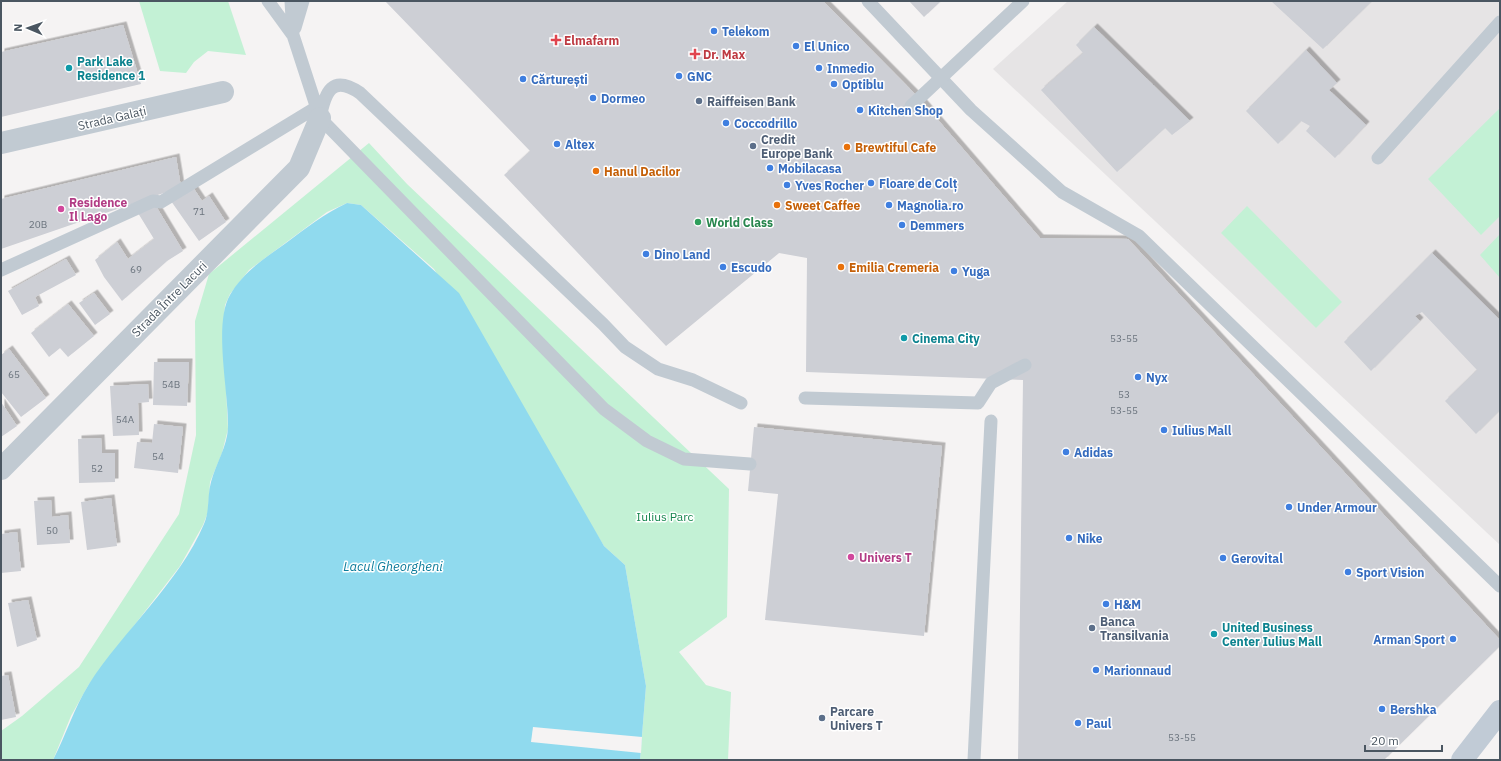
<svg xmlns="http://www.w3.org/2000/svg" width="1501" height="761" font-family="'IBM Plex Sans',sans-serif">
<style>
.education{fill:#e6e4e5}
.green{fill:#c3f1d5}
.water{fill:#90daee}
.pier{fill:#f5f3f3}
.building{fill:#cdcfd5;filter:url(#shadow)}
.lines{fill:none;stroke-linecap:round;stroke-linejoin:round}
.service{stroke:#c1cad2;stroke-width:13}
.minor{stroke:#c1cad2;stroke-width:22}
.secondary{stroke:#c1cbd6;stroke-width:22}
.service-bridge{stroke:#c1cad2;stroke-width:13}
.shop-dot{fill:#3f7fe0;stroke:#fff;stroke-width:1.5}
.health-dot{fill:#e0444e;stroke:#fff;stroke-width:1.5}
.culture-dot{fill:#0f9aa8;stroke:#fff;stroke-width:1.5}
.service-dot{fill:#5c6f8a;stroke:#fff;stroke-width:1.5}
.food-dot{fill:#e8710a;stroke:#fff;stroke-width:1.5}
.hotel-dot{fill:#d1479c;stroke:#fff;stroke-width:1.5}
.leisure-dot{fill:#2e9e5b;stroke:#fff;stroke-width:1.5}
.labels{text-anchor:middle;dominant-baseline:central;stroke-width:3;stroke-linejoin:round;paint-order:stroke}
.number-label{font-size:10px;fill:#6b747e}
.shop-label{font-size:12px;font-weight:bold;fill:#366cbe;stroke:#fff;text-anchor:start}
.health-label{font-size:12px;font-weight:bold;fill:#be3a42;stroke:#fff;text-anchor:start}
.culture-label{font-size:12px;font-weight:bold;fill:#0d838f;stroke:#fff;text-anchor:start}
.service-label{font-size:12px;font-weight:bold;fill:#4e5e75;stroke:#fff;text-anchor:start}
.street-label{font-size:12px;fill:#4a5661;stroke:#fff}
.food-label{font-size:12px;font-weight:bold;fill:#c56008;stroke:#fff;text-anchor:start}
.hotel-label{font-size:12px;font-weight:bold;fill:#b23c85;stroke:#fff;text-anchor:start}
.leisure-label{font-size:12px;font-weight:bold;fill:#27864d;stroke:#fff;text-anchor:start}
.park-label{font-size:12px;fill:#17864f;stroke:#fff}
.water-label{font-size:13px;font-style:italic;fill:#0c7c9b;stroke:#fff}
</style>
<defs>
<filter id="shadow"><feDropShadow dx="3.5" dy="-3.5" stdDeviation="0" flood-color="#0004"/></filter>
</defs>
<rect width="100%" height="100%" fill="#f5f3f3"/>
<path class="education" d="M1068 1H1500V545L993 69Z"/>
<path class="green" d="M139 1H228L246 55 208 51 194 62 186 73 160 71Z
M1500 108V216L1481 235 1428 179Z
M369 143 407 184 729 489 727 617 679 652 706 685 731 692 728 760H640L646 686 625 565 604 546 434 269 361 205 347 203 327 212 249 270 230 294 225 305 223 329 228 429 222 453 210 482 208 512 203 525 180 566 89 684 71 716 53 760H1V731L22 716 79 667 179 514 196 435 195 321 209 274Z
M1247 206 1342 302 1316 328 1221 233Z
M1500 234V278L1480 255Z"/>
<path class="water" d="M347 203 361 205 459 293 604 546 625 565 646 686 640 760H53C66 735 74 708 89 684 123 631 179 583 204 524 210 510 207 496 211 482 216 463 227 447 228 428 229 393 213 324 230 295 243 272 265 258 286 243 306 228 324 214 347 203Z"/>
<path class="pier" d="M533 727 642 737 641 753 531 742Z"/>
<path class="building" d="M385 1H823L919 98 1040 238 1128 239 1500 640V646L1384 760H1018L1023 380 806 372 807 258 779 253 666 346 504 175 530 151Z
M909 1H941L924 17Z
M1271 1H1372L1323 49Z
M123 25 141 84 1 117V52Z
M1094 27 1190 121 1172 135 1165 128 1117 172 1041 90 1083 53 1076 45Z
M1306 50 1337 83 1329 90 1366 125 1335 158 1306 131 1310 126 1301 121 1278 144 1246 111Z
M176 157 181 187 1 249V199Z
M192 186 202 201 209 196 226 222 199 241 171 201Z
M154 203 183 251 167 261 122 301 104 277 95 260 117 242 128 259 154 239 138 213Z
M1432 253 1500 320V410L1476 434 1445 401 1477 370 1422 312 1415 316 1420 321 1371 371 1344 342Z
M66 259 76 275 35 297 39 306 22 315 8 291Z
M94 293 110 314 95 325 79 303Z
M68 304 94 336 68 357 60 348 49 357 31 333Z
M9 349 46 398 21 417 1 392V355Z
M154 362H189L187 406 153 405Z
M148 384 149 402 138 403 139 435 113 436 110 386Z
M1 402 17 426 1 437Z
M154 424 183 427 178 473 134 468 137 442 152 443Z
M754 427 942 446 924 636 765 620 778 494 748 491Z
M101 438 102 453H115V482L79 483 78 439Z
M111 498 117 546 87 550 81 502Z
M51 500 52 517 68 515 70 543 37 545 34 501Z
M17 532 21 571 1 573V534Z
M28 600 37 640 17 647 8 603Z
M8 675 16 717 1 720V676Z"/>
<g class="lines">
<path class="service" d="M268 1 292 34
M291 1 293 35 320 118 604 409 647 441 684 459 750 464
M868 1 971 110 1062 192 1139 236 1500 586
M295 28 303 1
M320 118C325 92 332 74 360 93L603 324 625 347 658 369 693 380 741 403
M1378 158 1500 22
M1 270 153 201 161 202 317 107
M805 398 978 403 991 383 1025 365
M974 760 991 421"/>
<path class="minor" d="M1 143 223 92
M1 469 299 168 320 118"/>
<path class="secondary" d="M1462 760 1500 711"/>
<path class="service-bridge" d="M911 106 1023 1"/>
</g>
<g class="shop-dot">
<circle cx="714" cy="31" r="4"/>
<circle cx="796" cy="46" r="4"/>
<circle cx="819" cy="68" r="4"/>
<circle cx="679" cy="76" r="4"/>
<circle cx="523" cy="79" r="4"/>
<circle cx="834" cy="84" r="4"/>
<circle cx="593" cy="98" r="4"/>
<circle cx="860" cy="110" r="4"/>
<circle cx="726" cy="123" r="4"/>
<circle cx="557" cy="144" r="4"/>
<circle cx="770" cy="168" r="4"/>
<circle cx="871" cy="183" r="4"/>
<circle cx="787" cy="185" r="4"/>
<circle cx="889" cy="205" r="4"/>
<circle cx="902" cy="225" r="4"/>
<circle cx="646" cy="254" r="4"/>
<circle cx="723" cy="267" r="4"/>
<circle cx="954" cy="271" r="4"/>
<circle cx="1138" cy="377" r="4"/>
<circle cx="1164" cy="430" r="4"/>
<circle cx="1066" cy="452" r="4"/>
<circle cx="1289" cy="507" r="4"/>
<circle cx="1069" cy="538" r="4"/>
<circle cx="1223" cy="558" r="4"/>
<circle cx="1348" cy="572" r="4"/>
<circle cx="1106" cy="604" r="4"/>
<circle cx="1453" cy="639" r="4"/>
<circle cx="1096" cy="670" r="4"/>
<circle cx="1382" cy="709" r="4"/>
<circle cx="1078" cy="723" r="4"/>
</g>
<g class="health-dot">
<path d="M554 34h4v4h4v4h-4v4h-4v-4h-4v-4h4z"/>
<path d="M693 48h4v4h4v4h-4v4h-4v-4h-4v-4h4z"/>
</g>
<g class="culture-dot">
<circle cx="69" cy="68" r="4"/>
<circle cx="904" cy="338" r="4"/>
<circle cx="1214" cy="634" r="4"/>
</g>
<g class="service-dot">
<circle cx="699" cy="101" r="4"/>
<circle cx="753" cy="146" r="4"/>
<circle cx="1092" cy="628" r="4"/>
<circle cx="822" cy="718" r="4"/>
</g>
<g class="food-dot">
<circle cx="847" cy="147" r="4"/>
<circle cx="596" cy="171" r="4"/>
<circle cx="777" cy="205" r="4"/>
<circle cx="841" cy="267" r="4"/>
</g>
<g class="hotel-dot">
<circle cx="61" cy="209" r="4"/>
<circle cx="851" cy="557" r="4"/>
</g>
<circle class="leisure-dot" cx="698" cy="222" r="4"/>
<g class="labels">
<g class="number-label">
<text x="199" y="211">71</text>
<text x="38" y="224">20B</text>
<text x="136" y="269">69</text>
<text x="1124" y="338">53-55</text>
<text x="14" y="374">65</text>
<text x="171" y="384">54B</text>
<text x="1124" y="394">53</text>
<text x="1124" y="410">53-55</text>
<text x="125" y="419">54A</text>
<text x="158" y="456">54</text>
<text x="97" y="468">52</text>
<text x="52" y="530">50</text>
<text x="1182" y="737">53-55</text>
</g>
<g class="shop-label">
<text x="722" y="31">Telekom</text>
<text x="804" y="46">El Unico</text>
<text x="827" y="68">Inmedio</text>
<text x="687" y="76">GNC</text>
<text x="531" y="79">Cărturești</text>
<text x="842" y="84">Optiblu</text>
<text x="601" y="98">Dormeo</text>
<text x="868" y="110">Kitchen Shop</text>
<text x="734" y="123">Coccodrillo</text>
<text x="565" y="144">Altex</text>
<text x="778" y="168">Mobilacasa</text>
<text x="879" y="183">Floare de Colț</text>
<text x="795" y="185">Yves Rocher</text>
<text x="897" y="205">Magnolia.ro</text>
<text x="910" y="225">Demmers</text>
<text x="654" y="254">Dino Land</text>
<text x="731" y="267">Escudo</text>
<text x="962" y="271">Yuga</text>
<text x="1146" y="377">Nyx</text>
<text x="1172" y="430">Iulius Mall</text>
<text x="1074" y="452">Adidas</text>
<text x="1297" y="507">Under Armour</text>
<text x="1077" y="538">Nike</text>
<text x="1231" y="558">Gerovital</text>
<text x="1356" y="572">Sport Vision</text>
<text x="1114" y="604">H&amp;M</text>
<text x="1445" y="639" text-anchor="end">Arman Sport</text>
<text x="1104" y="670">Marionnaud</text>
<text x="1390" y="709">Bershka</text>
<text x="1086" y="723">Paul</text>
</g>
<g class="health-label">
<text x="564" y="40">Elmafarm</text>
<text x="703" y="54">Dr. Max</text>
</g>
<g class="culture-label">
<text x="77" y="61">Park Lake<tspan x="77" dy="14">Residence 1</tspan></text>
<text x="912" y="338">Cinema City</text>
<text x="1222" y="627">United Business<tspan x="1222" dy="14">Center Iulius Mall</tspan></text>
</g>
<g class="service-label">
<text x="707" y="101">Raiffeisen Bank</text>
<text x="761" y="139">Credit<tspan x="761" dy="14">Europe Bank</tspan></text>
<text x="1100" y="621">Banca<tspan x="1100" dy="14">Transilvania</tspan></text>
<text x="830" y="711">Parcare<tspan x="830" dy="14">Univers T</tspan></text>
</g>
<g class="street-label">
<text transform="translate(112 118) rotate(-13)">Strada Galați</text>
<text transform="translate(169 299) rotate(-45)">Strada Între Lacuri</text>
</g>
<g class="food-label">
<text x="855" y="147">Brewtiful Cafe</text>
<text x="604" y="171">Hanul Dacilor</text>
<text x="785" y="205">Sweet Caffee</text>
<text x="849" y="267">Emilia Cremeria</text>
</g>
<g class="hotel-label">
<text x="69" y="202">Residence<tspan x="69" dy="14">Il Lago</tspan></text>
<text x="859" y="557">Univers T</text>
</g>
<g class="leisure-label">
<text x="706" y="222">World Class</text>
</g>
<g class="park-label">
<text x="665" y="516">Iulius Parc</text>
</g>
<g class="water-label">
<text x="393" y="566">Lacul Gheorgheni</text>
</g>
</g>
<rect width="1501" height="761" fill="none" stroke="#4a5661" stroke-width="4"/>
<g transform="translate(28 28) rotate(272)" stroke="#ffffff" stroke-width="3" paint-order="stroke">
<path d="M0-3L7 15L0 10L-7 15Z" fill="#4a5661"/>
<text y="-6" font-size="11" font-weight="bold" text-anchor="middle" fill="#4a5661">N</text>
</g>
<path d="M1365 745v6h77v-6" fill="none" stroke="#4a5661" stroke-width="2"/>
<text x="1371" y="745" font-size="12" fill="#4a5661" stroke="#ffffff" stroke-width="3" paint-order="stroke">20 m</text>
</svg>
